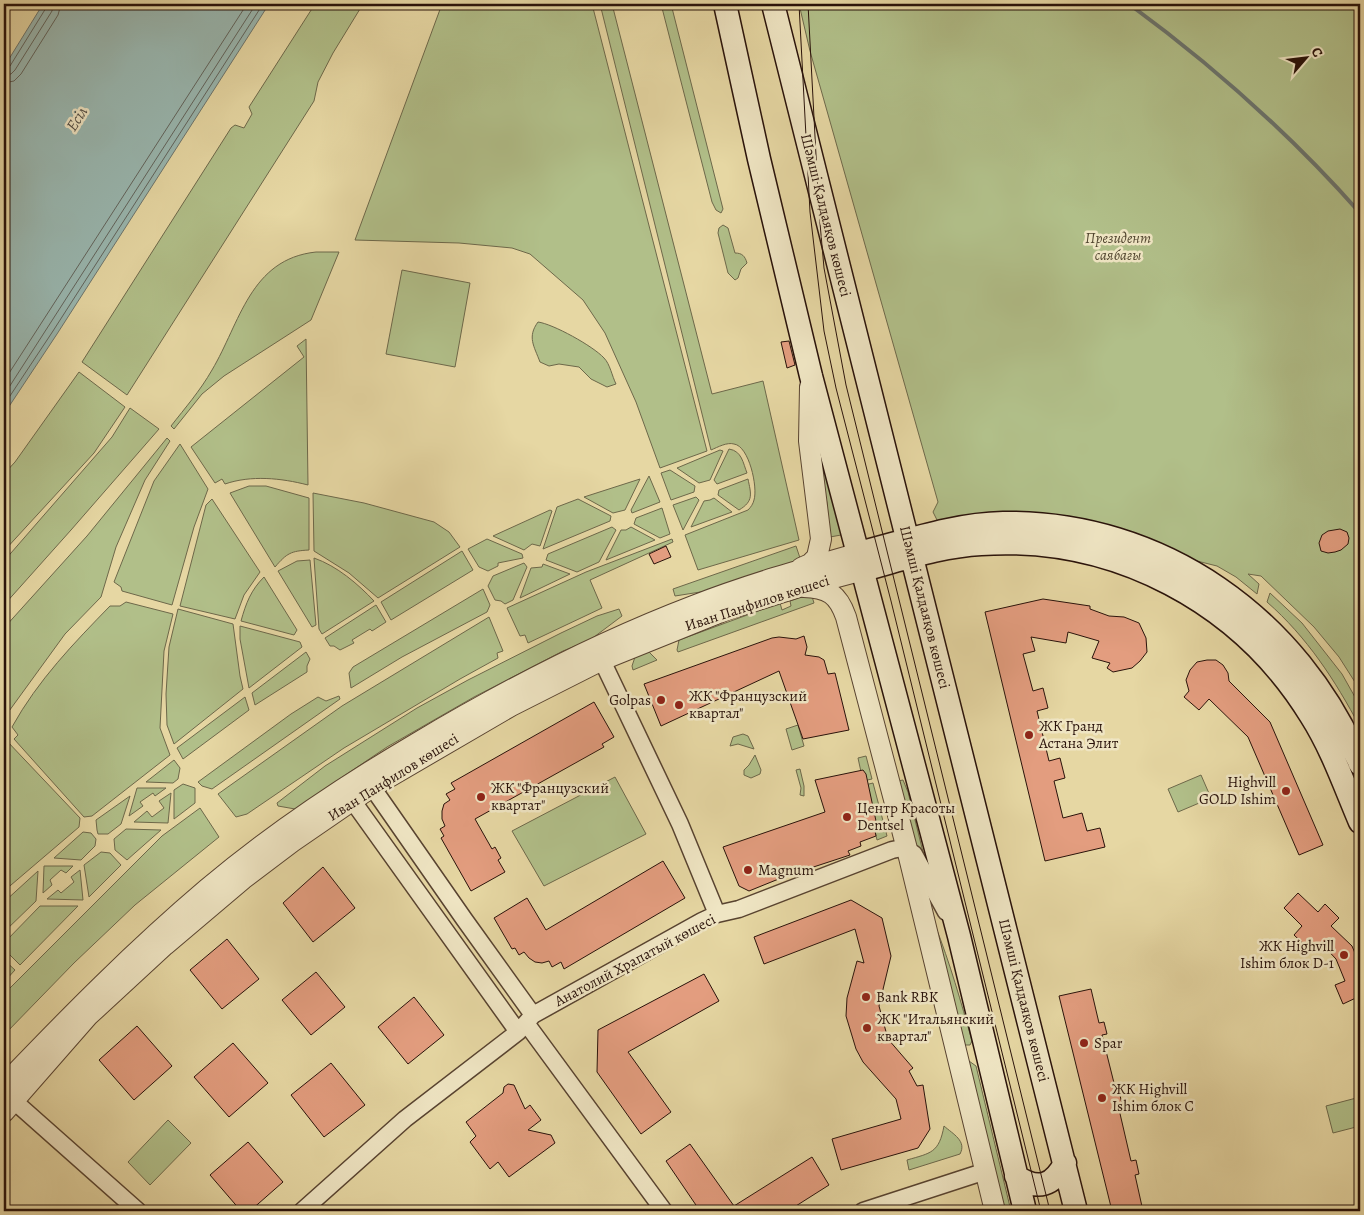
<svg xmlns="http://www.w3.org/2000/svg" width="1364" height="1215" font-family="Alegreya,serif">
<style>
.green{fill:#b1bf89;stroke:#6d684a}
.water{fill:#99b7b0;stroke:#6c756e}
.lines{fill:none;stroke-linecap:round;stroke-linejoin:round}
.shore{stroke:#61645d;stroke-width:1}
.stream{stroke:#6c756e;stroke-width:4}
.building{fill:#e39d7f;stroke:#29120a}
.minor-casing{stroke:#584330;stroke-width:19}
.tertiary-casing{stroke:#584330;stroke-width:22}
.secondary-casing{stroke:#29120a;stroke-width:25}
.minor{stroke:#efe5c3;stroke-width:16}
.tertiary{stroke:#efe5c3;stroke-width:20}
.secondary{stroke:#efe5c3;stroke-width:22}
.tram{stroke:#29120a;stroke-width:1}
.poi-dot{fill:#8f2418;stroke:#efe5c3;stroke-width:2}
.labels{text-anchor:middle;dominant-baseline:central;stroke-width:5;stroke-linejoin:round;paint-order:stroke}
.street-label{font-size:15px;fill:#29120a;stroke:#efe5c3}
.park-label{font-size:15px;font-style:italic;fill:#524630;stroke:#efe5c3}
.poi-label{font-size:15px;fill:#29120a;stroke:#efe5c3;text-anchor:start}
.water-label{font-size:16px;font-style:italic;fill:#504c44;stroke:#efe5c3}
</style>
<rect width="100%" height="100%" fill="#e6d7a3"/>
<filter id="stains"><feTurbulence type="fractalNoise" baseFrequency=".004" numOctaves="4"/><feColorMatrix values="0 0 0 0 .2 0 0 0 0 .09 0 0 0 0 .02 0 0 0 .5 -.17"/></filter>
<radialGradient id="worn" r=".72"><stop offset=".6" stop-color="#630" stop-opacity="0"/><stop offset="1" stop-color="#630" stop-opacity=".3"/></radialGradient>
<path class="green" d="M315 4H363L333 53 318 82 314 101 127 395 82 362 231 128 235 125 244 128 252 114 249 107Z
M442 4H592L707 451 660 468 636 402 605 333 583 300 530 254 512 248 459 243 355 240Z
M600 4H612L712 394 763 381 799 540 698 570 685 535 748 510C751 507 753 504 754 500 758 487 749 446 734 444 727 442 718 447 711 450Z
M661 4H671L723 209 721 213 716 210 712 202Z
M799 4H1360V690L1339 657 1314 627 1261 576 1248 574 1259 584 1257 594 1236 577 1217 566 1193 560 1115 530 939 524 933 512 938 502 810 51Z
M723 225 728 228 735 253C742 253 745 256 747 263L741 269 738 278 735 280 728 273 718 233 719 228Z
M316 252H339L311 320 224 376 202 394 174 429 171 426C185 408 200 391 212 370 240 323 250 259 316 252Z
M402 270 470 283 455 367 386 354Z
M538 322C553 324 593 346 604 358 610 364 612 376 616 384L607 387 591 379 579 367 559 364 549 366 540 362C534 346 527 337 538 322Z
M306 339 308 485C281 478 251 475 225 484L222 479 215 483 191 447 304 357 297 346Z
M79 372 125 407 94 453 4 551V474L15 462Z
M130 408 159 429 71 530 4 605V561L112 437Z
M818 424 841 535 830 537 827 503 817 455Z
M167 438 170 441 145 480 116 547 101 597 65 634 4 718V628L87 536Z
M180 444 208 489 194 527 172 605 122 591 121 587 114 582 154 481Z
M729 449C742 451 743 463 747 473L717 484 714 480Z
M720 450 723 451 710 480 699 483 677 468Z
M670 470 695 486 694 492 671 500 661 473Z
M649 476 660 502 632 513 631 510Z
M640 479 625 510 613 513 584 497Z
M748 479C751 494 754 501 739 510L718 495 719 490Z
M249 486H266L309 498V550C291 551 287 553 275 567L230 493Z
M313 493 364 503 434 522 449 532 460 547 378 598 349 573 314 551Z
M696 497 699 500 683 530 673 505Z
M714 498 732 512 691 527 704 501 710 500Z
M212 499 260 572 244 595 235 619 180 606 206 505Z
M578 499 611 516 610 521 543 549 557 507Z
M662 508 670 534 660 538 634 524 636 518Z
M550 510 552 511 540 546 532 544 524 550 493 536Z
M612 527 616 530 599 562 577 572 546 560 548 554Z
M631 527 655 540 606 560 621 530H626Z
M487 539 522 554 523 558 498 563V566L488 571 479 567 468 549Z
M672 539 673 542 590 580 602 608 528 643 525 635 520 636 507 608 586 572Z
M796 546 801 561 713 590 675 596 673 589Z
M462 551 473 570 391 620 381 602Z
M314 558C337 566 358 584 374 601L322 634 319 629Z
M310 560 316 625 312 627 278 571 297 561Z
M524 563 527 567 513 600 505 604 501 601 495 600 488 586 493 576Z
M543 564 570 574 520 598 531 568 542 567Z
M264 577 297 630 294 635 241 621C246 603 251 590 264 577Z
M483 589 490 605 487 612 402 657 351 688 349 673 353 667Z
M811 593 814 603 678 652 677 650 679 640 780 603 782 610 791 606 790 601Z
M1270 593 1302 623 1342 674 1360 706V727C1335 680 1307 637 1267 602Z
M126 602 173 614 164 651 160 728 170 755 92 816 84 817 14 739 18 735 12 727C38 680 74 643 110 606H120Z
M376 605 386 622 372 631 370 629 352 640 354 643 340 650 334 646H330L325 638Z
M178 609 233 624 240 676 243 689 174 744 167 725 166 694 169 647Z
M619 609 622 616 590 640 563 651 474 697 387 747 295 809 278 806 277 803 325 766 417 708 468 680 561 633 597 616Z
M489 617 503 651 497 653 498 658 460 679 344 748 247 814 236 817 218 794 342 706Z
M240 626 300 642 302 647 249 688 240 639Z
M648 651 657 660 633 670 632 666 635 657Z
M306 652 310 659 307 666V672L255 705 252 693Z
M339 696 340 699 212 789 202 786 198 782 291 714 318 697 326 701Z
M245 697 249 710 183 759 177 748Z
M798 725 804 746 792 750 786 729Z
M743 734 748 736 754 749 738 744 730 746 733 737Z
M6 740 80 818 79 827 4 891V744Z
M755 755 761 770 760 774 751 778 744 775V770L749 765Z
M866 756 872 779 863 781 858 758Z
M174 760 180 768 178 779 173 783 146 782Z
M800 769 804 786V796L800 795 801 788 796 770Z
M1201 775 1211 798 1178 812 1168 789Z
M615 777 646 834 544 886 512 831Z
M903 780 908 792 929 876 926 873 893 782Z
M873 783 887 836 877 840 865 785Z
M183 784 195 788V803L174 819V790Z
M137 788H166L155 796 153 793 140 802 143 806 129 816Z
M171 793 168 823 134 822 147 811 152 817 164 808 159 801Z
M130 796 121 824 108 834H98L97 830 96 820Z
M200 808 219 837 135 905 74 963 4 1035V994L162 836Z
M126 829 161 830 127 860 115 850 114 839Z
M83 832 91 833 96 839 95 846 81 860 54 858Z
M101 852 110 853 121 865 89 897 84 865Z
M44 866H73L66 873 61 870 50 880 52 885 43 893Z
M80 870 83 900 47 899 58 890 61 893 74 882 71 877Z
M38 871 36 901 4 932V902Z
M40 906H78L20 965 4 949V943Z
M935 925C950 963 961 1002 972 1041L970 1045H964Z
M4 960 15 970 4 982Z
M969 1061 976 1066 1011 1211H1001Z
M1360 1097V1126L1333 1133 1326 1106Z
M168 1120 191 1143 150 1185 128 1162Z
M944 1126C953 1134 967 1141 960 1154L909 1170 907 1160C931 1153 939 1153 944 1126Z"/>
<path class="water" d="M43 4H269L57 334 4 414V67Z"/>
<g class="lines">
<path class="shore" d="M4 69 10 66 46 8 47 4
M4 75 11 74 15 70 52 11 53 4
M4 83 14 81 21 74 58 15 61 4
M4 381 247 4
M4 395 256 4
M4 405 53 331 263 4"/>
<path class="stream" d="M1129 4C1215 67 1290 134 1360 213"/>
</g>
<path class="building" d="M789 341 795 365 787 368 781 342Z
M1340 529 1347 532 1349 538 1348 544 1341 550 1335 552 1328 553 1321 551 1319 543 1322 535 1328 531Z
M666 546 671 557 654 564 649 554Z
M1043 599 1090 606V609L1109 616 1124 617 1139 623 1146 638 1147 652 1140 661 1132 668 1113 672 1107 668 1110 663 1092 658 1099 641 1068 632 1066 643 1031 637 1035 651 1023 654 1033 691 1043 688 1048 708 1037 711 1049 761 1060 758 1065 778 1054 781 1063 818 1082 813 1087 831 1100 828 1105 847 1045 861 985 612Z
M804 636 807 647 805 655 819 657 824 660 828 674 835 673 849 730 803 739 779 671 661 726 644 684 772 638 779 637 796 639Z
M1207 660H1216L1223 665 1228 673 1229 681 1270 722 1323 845 1299 855 1248 737 1209 699 1199 710 1184 697 1189 691 1186 680 1190 670 1197 662Z
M594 702 614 737 602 744 604 747 475 819 492 849 495 847 501 858 498 860 505 872 471 891 441 838 444 836 440 829 445 826 442 819V811L444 804 450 800 446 794 455 789 451 783Z
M863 770 866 774 876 821 873 822 876 836 860 842 861 846 848 851 850 855 786 876 749 891 739 886 723 847 825 812 815 780Z
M663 861 685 898 564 969 561 962 552 967 549 961 542 963 535 962 529 958 524 952 519 955 515 948 512 949 494 918 527 898 546 930Z
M323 867 355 908 313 942 283 903Z
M1298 893 1318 912 1325 904 1339 918 1331 926 1352 946 1360 965V996L1343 1004 1335 985 1345 981 1336 959 1320 942 1311 951 1294 935 1302 926 1284 908Z
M851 900 882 918 891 956 879 1006 888 1039 913 1068 909 1071 917 1086 923 1085 930 1129 918 1148 841 1170 832 1139 901 1119 896 1099 863 1062 856 1049 846 1016 847 998 857 961 864 963 855 929 764 964 754 937Z
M227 939 259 979 222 1009 190 970Z
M316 972 345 1007 311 1035 282 1000Z
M704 974 719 1001 628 1052 671 1112 641 1134 597 1072 598 1030Z
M1091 989 1099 1023 1104 1022 1107 1034 1102 1035 1116 1091H1119L1122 1104 1118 1105 1131 1161 1136 1160 1139 1174 1135 1175 1143 1211H1112L1059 996Z
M414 997 444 1035 408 1064 378 1027Z
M137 1026 172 1066 134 1100 99 1060Z
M233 1043 268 1083 229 1117 194 1077Z
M331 1063 365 1105 324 1137 291 1095Z
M508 1084 514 1085 525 1109 530 1105 541 1120 528 1130 551 1135 555 1143 509 1177 498 1162 490 1169 470 1142 476 1136 466 1122 503 1093 504 1087Z
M248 1142 283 1182 250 1211H241L210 1175Z
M690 1144 734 1206 812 1157 829 1185 788 1211H700L666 1161Z"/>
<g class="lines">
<g class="minor-casing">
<path id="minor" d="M597 650 680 824 717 914
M372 787 464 919 533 1015
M352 800 518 1032
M526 1023 664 1211
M5 1093 138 1211
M302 1211 405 1119 518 1032 533 1015 702 921 717 914 739 909 892 850 902 848 914 854 946 912
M863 1211 986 1171"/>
</g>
<g class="tertiary-casing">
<path id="tertiary" d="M801 568 810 564 817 557 821 539 809 441 810 387
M804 587C828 588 838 594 846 617L907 849 995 1211
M4 1085C69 1017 135 950 207 889 272 834 344 786 417 743 506 690 596 643 693 606 747 585 803 569 859 553
M4 1112 88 1016 165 945 243 879 292 842 372 787 511 706 602 660 726 610 799 587 863 570"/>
</g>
<g class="secondary-casing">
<path id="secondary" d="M725 4 759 159 811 376 959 936 1025 1211
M773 4 1076 1211
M859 553C906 541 954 524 1003 523 1162 521 1299 618 1360 764
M863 570C901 560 941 546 981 544 1115 535 1241 602 1311 716 1332 749 1345 787 1360 822
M1016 1176C1038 1191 1053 1186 1065 1163"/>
</g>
<use href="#minor" class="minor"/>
<use href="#tertiary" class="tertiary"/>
<use href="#secondary" class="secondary"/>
<path class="tram" d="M799 4 810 212 824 331 836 388 891 601 1041 1211
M808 4 819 212 824 268 846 385 1050 1211"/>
</g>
<g class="poi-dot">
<circle cx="661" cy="700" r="5"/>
<circle cx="679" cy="705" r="5"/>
<circle cx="1029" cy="735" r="5"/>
<circle cx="1286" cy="791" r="5"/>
<circle cx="481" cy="797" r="5"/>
<circle cx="847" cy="817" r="5"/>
<circle cx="748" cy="870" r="5"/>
<circle cx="1344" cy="955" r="5"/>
<circle cx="866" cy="997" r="5"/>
<circle cx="867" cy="1028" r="5"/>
<circle cx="1084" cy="1043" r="5"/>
<circle cx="1102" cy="1098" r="5"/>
</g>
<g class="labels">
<g class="street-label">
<text transform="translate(826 215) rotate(76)">Шәмші Қалдаяқов көшесі</text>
<text transform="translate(757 603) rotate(-18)">Иван Панфилов көшесі</text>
<text transform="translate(925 607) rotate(76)">Шәмші Қалдаяқов көшесі</text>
<text transform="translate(393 777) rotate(-32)">Иван Панфилов көшесі</text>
<text transform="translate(635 960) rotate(-28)">Анатолий Храпатый көшесі</text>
<text transform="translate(1024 1000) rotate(76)">Шәмші Қалдаяқов көшесі</text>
</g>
<g class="park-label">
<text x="1118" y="238">Президент<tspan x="1118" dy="17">саябағы</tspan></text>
</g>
<g class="poi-label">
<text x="689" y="696">ЖК "Французский<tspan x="689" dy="17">квартал"</tspan></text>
<text x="651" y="700" text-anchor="end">Golpas</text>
<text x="1039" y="726">ЖК Гранд<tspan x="1039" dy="17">Астана Элит</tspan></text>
<text x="1276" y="782" text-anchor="end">Highvill<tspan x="1276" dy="17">GOLD Ishim</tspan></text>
<text x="491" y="788">ЖК "Французский<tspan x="491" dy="17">квартат"</tspan></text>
<text x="857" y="808">Центр Красоты<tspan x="857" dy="17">Dentsel</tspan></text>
<text x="758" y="870">Magnum</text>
<text x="1334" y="946" text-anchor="end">ЖК Highvill<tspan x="1334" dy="17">Ishim блок D-1</tspan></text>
<text x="876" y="997">Bank RBK</text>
<text x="877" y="1019">ЖК "Итальянский<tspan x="877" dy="17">квартал"</tspan></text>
<text x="1094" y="1043">Spar</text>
<text x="1112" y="1089">ЖК Highvill<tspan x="1112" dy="17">Ishim блок C</tspan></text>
</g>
<g class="water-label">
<text transform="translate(77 119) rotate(-57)">Есіл</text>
</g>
</g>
<rect width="1364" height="1215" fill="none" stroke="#e6d7a3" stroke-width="20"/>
<rect x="5" y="5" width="1354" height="1205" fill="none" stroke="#29120a" stroke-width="2.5"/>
<rect x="10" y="10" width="1344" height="1195" fill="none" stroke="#29120a"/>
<g transform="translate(1306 58) rotate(62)" stroke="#efe5c3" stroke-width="4" paint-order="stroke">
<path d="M0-4L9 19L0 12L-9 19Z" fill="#29120a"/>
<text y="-8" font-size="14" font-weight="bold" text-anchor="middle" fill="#29120a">С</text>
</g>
<rect width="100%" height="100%" filter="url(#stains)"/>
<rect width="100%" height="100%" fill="url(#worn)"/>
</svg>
